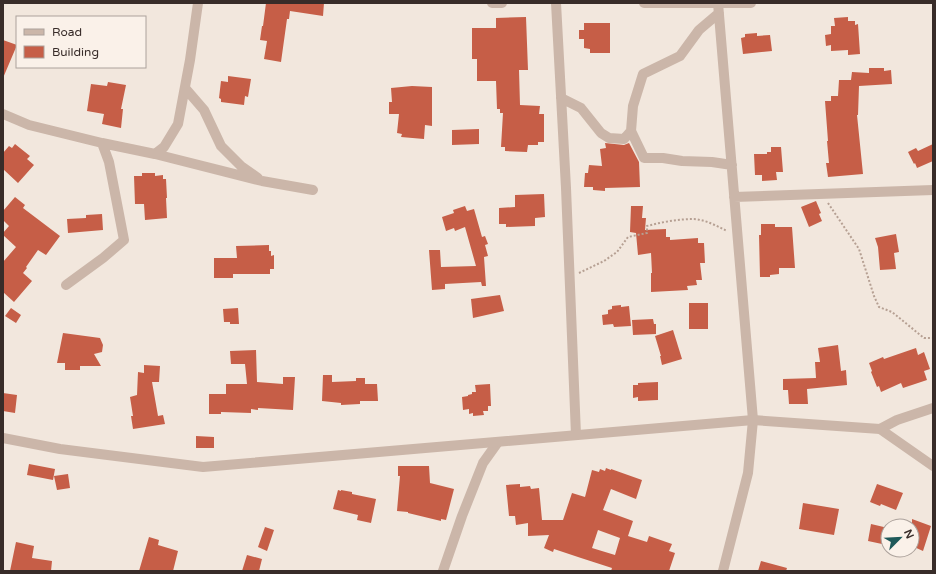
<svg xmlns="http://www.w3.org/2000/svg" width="936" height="574" font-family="'Varela Round',sans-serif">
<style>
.building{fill:#c65e47;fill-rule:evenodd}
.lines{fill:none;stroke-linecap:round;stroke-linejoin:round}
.path{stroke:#b6a093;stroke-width:2;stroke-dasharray:2 2;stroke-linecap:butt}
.minor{stroke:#cbb6a9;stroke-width:10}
.tertiary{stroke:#cbb6a9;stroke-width:10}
</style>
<rect width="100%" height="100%" fill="#f2e7dd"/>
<path class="building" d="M266 3H324L323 16 290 11 289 19H287L281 62 264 59 267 41 260 40 262 26H263Z
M526 17 528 70H519L520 105 540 106 539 114H544V142H538V145H528L527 152 505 151V147H501L503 113H500V109H497L496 81H477V59H472V28H496V18Z
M848 17V21H855V25L858 24 860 54 848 55V50L831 51V45L826 46 825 35 831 34V26H835L834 18Z
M584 23H610V53H590V49L584 48V39H579V30H584Z
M757 33V36L770 35 772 51 743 54 741 38 745 37V34Z
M3 40 17 45 3 78Z
M869 68H884V71L891 70 892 84 859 86 858 115H857L863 174 828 177 826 163H829L827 141H828L825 101H831V96H838L839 80H851L852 72 869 73Z
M228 76 251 79 248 97 245 96 244 105 221 102V99L219 98 221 81 228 82Z
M108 82 126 85 121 109H123L121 128 102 124 104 114 87 111 91 84 107 86Z
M412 86 432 87V126L425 125 424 139 401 137 402 134 397 133 399 114H389V102H392L391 88Z
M479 129V144L452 145V130Z
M605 143 624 145 629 143 639 162 640 187 605 188V191L593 190V187H584L585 173H588L589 165 602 166 600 149 606 148Z
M15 144 30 156 27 159 34 165 18 183 3 169V153L9 146 12 148Z
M933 144V161L917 168 915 163 914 164 908 152 916 148 918 151Z
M771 147H781L783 172H776L777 180 762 181V175H755L754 154H767V152H771Z
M142 173H155V176L163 175V179H166L167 198H166L167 218 145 220 144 204H135L134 176H142Z
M544 194 545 217 535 218V226L506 227V224H499V208L515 207V195Z
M15 197 25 205 23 208 60 236 46 255 38 250 26 267 27 268 23 273 32 281 14 302 3 292V262L16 247 3 235V233L9 226 3 220V211Z
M816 201 821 213 819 214 822 221 809 227 801 207Z
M465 206 467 211 474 209 482 237 485 236 488 244 485 245 488 256 484 257 486 286H482L481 282 445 284V289L432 290 429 250H440L441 267 476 266 465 227 455 231 454 228 446 231 442 217 454 213 453 210Z
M631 206H643L642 218H646L645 230 666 229V237H670V240L698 238V243H704L705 263H700L702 280H696L697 285 687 286 688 290 651 292V273H652L651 253 638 255 636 233 630 232Z
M102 214 103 230 68 233 67 219 86 218V215Z
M761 224H775V227H792L795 268H779V274L770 275V277H760L759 235H761Z
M896 234 899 252 894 253 896 269 880 270 878 247 875 238Z
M269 245V251H271V256L274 255V269H270V274H233V278H214V258H237L236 246Z
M500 295 504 311 473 318 471 299Z
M689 303H708V329H689Z
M621 305V307L629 306 631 326 614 327 613 324 603 325 602 315 608 314V310L612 309V306Z
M11 308 21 315 16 323 5 316Z
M238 308 239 324H230V322H224L223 309Z
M653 319 654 324H656V334L633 335 632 320Z
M673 330 682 359 662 365 660 356H661L655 336Z
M63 333 100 338 103 345 102 352 94 354 101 366H80V370H65V363H57Z
M838 345 841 371 846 370 847 385 807 389 808 404H789L788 390H783V379L816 378 815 362H820L818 348Z
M916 348 918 355 924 352 930 369 924 371 927 380 903 388 901 383 881 392 879 386 877 387 871 372 872 371 869 363 883 357 884 359Z
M256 350 257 382 283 384V377H295L293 410 258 408V410L251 409V413L221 412V414H209V394H226V384H247L245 364H231L230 351Z
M144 365 160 366 159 382H152L158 416 163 415 165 424 133 429 131 416H133L130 397 137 395 138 372 144 373Z
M323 375H332V382L356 381V378H365V384H377L378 401H360V404L341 405V403L322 401Z
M658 382V400L638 401V397L633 398V385H638V383Z
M490 384 491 406H488V411H483L484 415 473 416V413L469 414V409L463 410 462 397 468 396V395L472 394V392H476L475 385Z
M3 393 17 395 15 413 3 411Z
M196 436 214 437V448H196Z
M29 464 55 469 53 480 27 475Z
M398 466H429L430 483 454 489 446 520 441 519V521L408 513V512L397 511 400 476H398Z
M606 468 611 470V469L642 480 636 499 611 489 603 510 633 521 628 536 647 542 649 536 672 544 669 551 675 553 669 571H611L612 568 581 558 554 549 553 552 544 548 549 535 528 536V523L516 525 515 516H509L506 485 520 484V487L530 486 531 489 539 488 542 520H563L572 493 585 497 592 470 599 472 600 469 605 471ZM598 530 620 538 615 555 592 548Z
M68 474 70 488 57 490 54 476Z
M877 484 903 493 896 510 881 504 880 506 870 502Z
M338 490 341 491V490L352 492V494L376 499 371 523 357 520 358 515 333 509Z
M803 503 839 509 834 535 799 529Z
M912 519 931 526 923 551 912 546Z
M871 524 888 528V543L882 542V544L868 541Z
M265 527 274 530 267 551 258 547Z
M149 537 159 540 158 545 178 551 173 571H139Z
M16 542 34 546 32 558 52 561 51 571H10Z
M247 555 262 559 259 571H242Z
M761 561 787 568 786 571H758Z"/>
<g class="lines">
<path class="path" d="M828 203 859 249 874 296 879 307 892 312 924 338H933
M579 273 604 261 617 252 628 237 647 233V226C662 222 679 219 694 219 706 220 717 226 727 231"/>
<path class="minor" d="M492 3H502
M556 3 566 188 576 435
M644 3H751
M718 3 753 420 748 473 723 571
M185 88 204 110 221 146 241 166 258 178
M561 98 581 108 601 133 609 138 624 139 631 131 633 106 643 74 680 56 699 30 719 13
M3 114 29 125 102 143 155 154 262 181 313 190
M631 131 644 158H663L682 161 712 162 732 165
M155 154 164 147 178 124 190 60 198 3
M734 197 933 190
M66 285 103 258 124 240 109 162 102 143
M880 429 897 420 933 408
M443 571 462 516 483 463 498 442"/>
<path class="tertiary" d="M3 438 60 449 203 467 753 420 880 429 933 466"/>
</g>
<rect width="936" height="574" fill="none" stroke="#382c29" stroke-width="8"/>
<rect x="16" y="16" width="130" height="52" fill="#faf1e9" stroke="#aca29c"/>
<rect x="24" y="29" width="20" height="6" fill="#cbb6a9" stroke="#aca29c"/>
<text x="52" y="36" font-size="12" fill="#382c29">Road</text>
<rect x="24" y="46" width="20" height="12" fill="#c65e47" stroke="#aca29c"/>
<text x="52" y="56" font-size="12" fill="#382c29">Building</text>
<g transform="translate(900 538) rotate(66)"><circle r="19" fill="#faf1e9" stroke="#aca29c"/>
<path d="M0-3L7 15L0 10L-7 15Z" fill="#1e5959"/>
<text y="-6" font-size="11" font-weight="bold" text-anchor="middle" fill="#382c29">N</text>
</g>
</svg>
